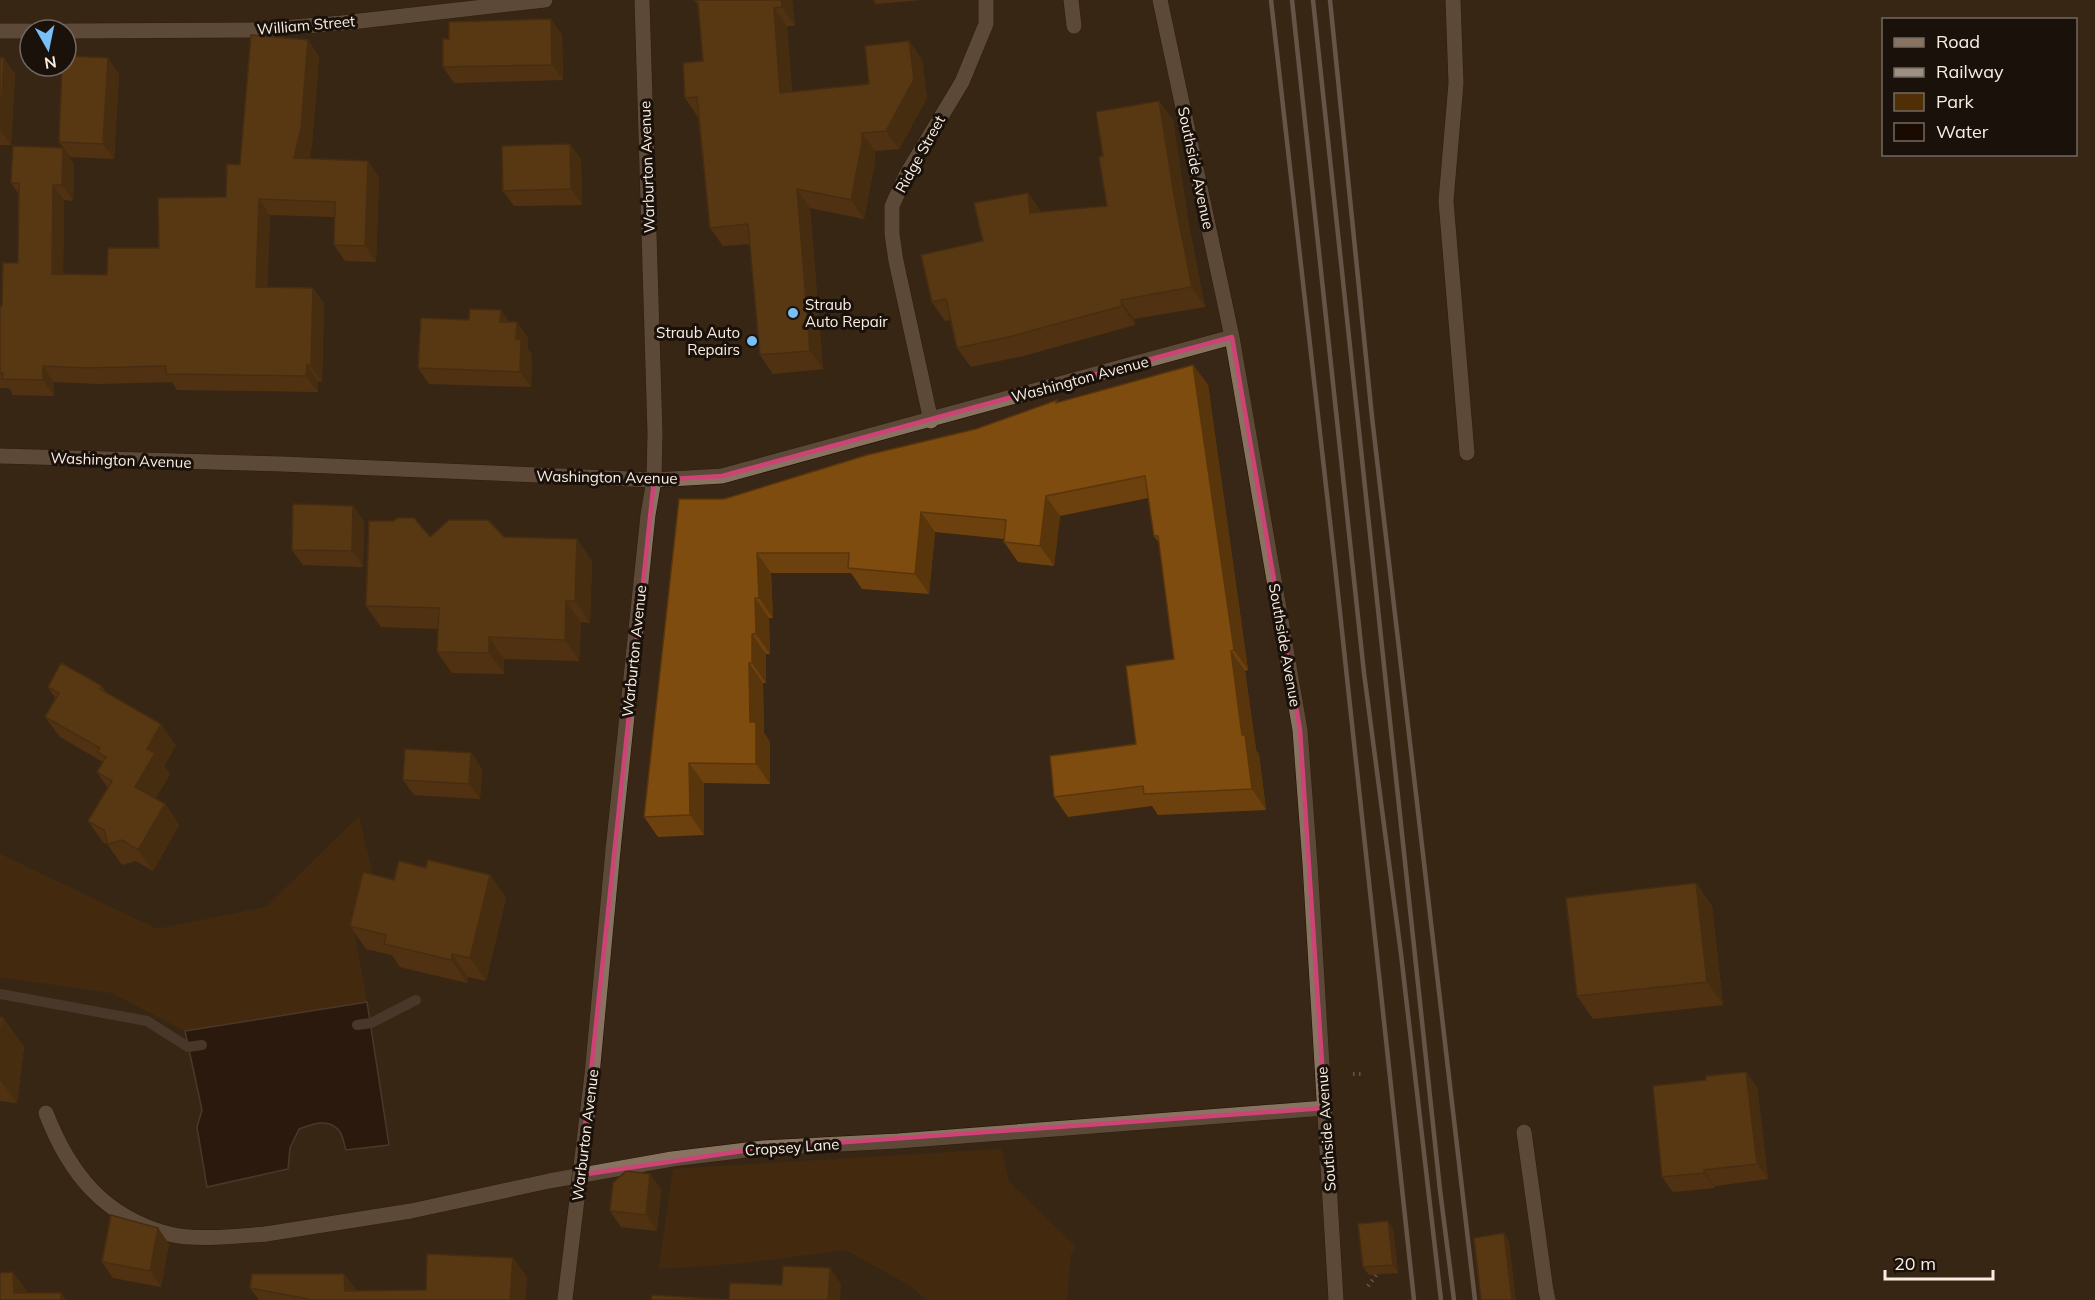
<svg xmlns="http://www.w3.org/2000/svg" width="2095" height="1300" font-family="Mulish,sans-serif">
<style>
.green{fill:#512f06}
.water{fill:#1a0b00;stroke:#5d4f44;stroke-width:1.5}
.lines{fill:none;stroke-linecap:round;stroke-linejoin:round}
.stream{stroke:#5d4f44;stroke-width:10}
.service-casing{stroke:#1f0f01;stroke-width:16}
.minor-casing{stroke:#1f0f01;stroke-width:16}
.tertiary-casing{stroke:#1f0f01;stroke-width:16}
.path{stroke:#9c8d81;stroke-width:4;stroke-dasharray:1.5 4.5;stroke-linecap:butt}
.service{stroke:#887360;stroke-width:15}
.minor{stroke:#887360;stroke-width:15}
.tertiary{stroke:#887360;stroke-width:15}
.rail{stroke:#9d8f82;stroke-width:4.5}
.tertiary-bridge-casing{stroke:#1f0f01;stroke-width:16;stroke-linecap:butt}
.tertiary-bridge{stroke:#887360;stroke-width:15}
.wall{fill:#6d410e}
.shaded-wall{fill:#59350b}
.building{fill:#7f4c10;stroke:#59350b;stroke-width:1.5}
.marked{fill:none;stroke:#cd4376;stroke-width:4.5;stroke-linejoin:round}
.poi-dot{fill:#79bff8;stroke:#19110a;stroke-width:2}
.labels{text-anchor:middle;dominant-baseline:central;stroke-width:6;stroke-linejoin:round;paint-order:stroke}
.street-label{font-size:15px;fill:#faeee4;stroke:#19110a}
.poi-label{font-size:15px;fill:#faeee4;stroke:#19110a;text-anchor:start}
</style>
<rect width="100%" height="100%" fill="#382616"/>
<path class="green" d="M359 816 374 881 351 913 367 1002 185 1031 112 993 0 977V854L157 929 266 907Z
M1001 1149 1009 1182 1076 1247 1071 1254 1067 1300H927L909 1285 846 1250 745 1263 659 1269 673 1169Z"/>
<path class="water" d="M367 1002 389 1145 346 1150C344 1145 343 1136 340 1132 330 1117 312 1124 299 1129L290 1148 288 1169 207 1187 197 1127 202 1110 185 1031Z"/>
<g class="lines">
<path class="stream" d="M0 994 147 1021 188 1047 202 1045
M357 1025 371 1023 416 1000"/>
<g class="service-casing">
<path id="service" d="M1071 0 1074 26
M1453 0 1456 83 1446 201 1467 453
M46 1113C69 1173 104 1217 169 1234 197 1241 237 1236 266 1234
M1524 1132 1546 1291"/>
</g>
<g class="minor-casing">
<path id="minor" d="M1160 0 1232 337 1300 730 1310 864 1336 1300
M0 31H30
M66 31 258 30 342 23 545 0
M931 421 896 261 892 234V206L906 175 962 82 986 24V0
M0 456 282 464 654 480 722 476 1232 337
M266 1234 411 1211 549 1181 672 1159 763 1148 898 1141 1325 1108
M1546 1291 1548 1300"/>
</g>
<g class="tertiary-casing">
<path id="tertiary" d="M613 850 648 515 654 480 655 433 642 0"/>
</g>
<path class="path" d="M1353 1074H1361
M1368 1286 1377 1274"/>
<use href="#service" class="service"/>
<use href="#minor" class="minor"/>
<use href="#tertiary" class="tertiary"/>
<path class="rail" d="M1271 0 1334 557 1414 1300
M1292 0 1364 673 1401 954 1441 1300
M1313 0 1440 1190 1454 1300
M1330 0 1372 417 1475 1300"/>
<g class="tertiary-bridge-casing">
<path id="tertiary-bridge" d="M565 1299 592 1075 613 850"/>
</g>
<use href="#tertiary-bridge" class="tertiary-bridge"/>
</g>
<path class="wall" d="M694 0H792L795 26H787L792 92 869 84 909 41 922 60 927 98 899 149 875 151V162L864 219 810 208 823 369 773 374 760 355 750 244 723 246 710 228 698 117 685 98 703 61 698 6Z
M873 0H922L876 4Z
M551 19 562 35 563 80 454 83 443 67 449 39Z
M319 56 312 144 309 159 379 177 376 262 345 261 334 245 335 217 270 215 267 287 313 288 324 304 322 382 318 381V392L177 390 172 382 98 384 54 382V396L13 395 9 388H0V306H2L18 263 19 194 11 183 74 164 73 201 64 200 63 274 107 275 159 248 226 197 240 165Z
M0 58 15 74 11 145H0Z
M119 74 114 159 70 157 59 142Z
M1159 101 1173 120 1189 226 1205 307 1134 319 1135 325 1023 356 971 367 957 348 951 320 945 321 932 302 983 241 1028 193 1041 212 1107 206 1103 156Z
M570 144 581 160 582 205 514 206 503 191Z
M509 322 528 338V349L532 355 531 387 429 384 418 368Z
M1193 365 1208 385 1248 670 1245 671 1256 750 1259 755 1266 810 1158 815 1152 806 1068 817 1054 797 1136 744 1174 659 1159 543 1154 536 1148 498 1060 516 1054 566 1018 562 1004 542V539L935 532 929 594 862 589 851 573H771L773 618H769L770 654H766V683H763L764 733 770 742V784L704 783V835L658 837 644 817 724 499 976 429 1058 402Z
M364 521 363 567 303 565 292 550Z
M430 537H504L592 561 590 623 581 622 579 661 504 659V674L452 673 437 652 438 629 381 627 366 606Z
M102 686 106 692 176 745 164 766 170 774 155 799 165 804 179 825 153 871 136 861 122 865 108 845 103 842 88 821 108 788 97 772 103 762 60 737 45 717 56 699 48 687Z
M471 753 482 769 480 799 414 795 403 780Z
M426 868 490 875 506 898 486 981 468 977 467 983 400 967 392 955 366 949 350 926 394 880Z
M1696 883 1712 906 1723 1005 1593 1019 1577 996Z
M0 1017 3 1018 24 1047 17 1103 0 1101Z
M1746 1072 1757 1087 1768 1179 1715 1186V1188L1673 1192 1662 1177 1706 1080Z
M650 1174 661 1190 657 1231 621 1227 610 1211Z
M158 1228 169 1244 161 1287 113 1278 102 1262Z
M1393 1229 1398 1273 1369 1275 1363 1267Z
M344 1274 357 1291 426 1290 527 1277 525 1300H259L250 1288Z"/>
<path class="shaded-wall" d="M781 0H792L795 26 782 7Z
M774 8 787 26 793 111 780 93Z
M551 19 562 35 563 80 552 65Z
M308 40 319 56 312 144 305 174 294 158Z
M909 41 922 60 927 98 899 149 886 131Z
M4 58 15 74 11 145 0 130Z
M108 58 119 74 114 159 103 144Z
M1159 101 1173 120 1189 226 1205 307 1192 287 1176 207Z
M862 133 875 151V162L864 219 851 200Z
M570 144 581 160 582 205 571 189Z
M63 148 74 164 73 201 62 185Z
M368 161 379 177 376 262 365 246Z
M53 185 64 200 63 290 52 274Z
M797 189 810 208 823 369 810 351Z
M1028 193 1041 212 1030 213Z
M259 199 270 215 267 302 256 287Z
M313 288 324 304 322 382 311 366Z
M1121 300 1134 319 1135 325 1122 306Z
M501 310 512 326 500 322Z
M517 322 528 338V349L532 355 531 387 520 372 516 339Z
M307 365 318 381V392L306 376Z
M1193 365 1208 385 1248 670 1234 650Z
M43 366 54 382V396L43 380Z
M1046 496 1060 516 1054 566 1040 546Z
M353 506 364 521 363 567 352 551Z
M921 512 935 532 929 594 915 574Z
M577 539 592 561 590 623 575 601Z
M757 553 771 573 773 618 759 598Z
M755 598 769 618 770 654 756 634Z
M566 601 581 622 579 661 565 640Z
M752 634 766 654V683L752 663Z
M489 637 504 659V674L489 653Z
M1231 651 1245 671 1256 750 1259 755 1266 810 1252 789 1242 735Z
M749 663 763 683 764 733 770 742V784L756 764 750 722Z
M161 724 176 745 164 766 170 774 150 808 135 787 147 749Z
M471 753 482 769 480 799 469 784Z
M689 763 704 783V835L690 815Z
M165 804 179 825 153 871 138 850Z
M490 875 506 898 486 981 470 958Z
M1696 883 1712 906 1723 1005 1707 982Z
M452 954 468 977 467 983 451 960Z
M3 1018 24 1047 17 1103 0 1080V1043Z
M1746 1072 1757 1087 1768 1179 1757 1164Z
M1704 1170 1715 1186V1188L1704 1173Z
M650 1174 661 1190 657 1231 646 1215Z
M1388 1221 1393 1229 1398 1273 1393 1265Z
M158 1228 169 1244 161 1287 150 1271Z
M1504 1233 1509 1241 1516 1300H1512Z
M513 1258 527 1277 525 1300H510Z
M830 1268 841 1284 840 1300H828Z
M13 1272 27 1291V1300L14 1293Z
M344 1274 358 1293 345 1291Z
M61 1293 66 1300H61Z"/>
<path class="building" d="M694 0H781L782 7 774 8 780 93 869 84 865 46 909 41 914 79 886 131 862 133V143L851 200 797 189 810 351 760 355 748 224 710 228 697 97 685 98 683 63 703 61 698 3Z
M551 19 552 65 443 67V39H449V22Z
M251 35 308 40 301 128 294 158 368 161 365 246 334 245 335 202 259 199 256 287 313 288 311 366 307 365 306 376 166 374V366L87 368 43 366V380L2 379 3 373H0V306H2L3 263H18L19 183H11L13 146 63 148 62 185H53L52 274 107 275 108 248H159L158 198 226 197 227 164 240 165Z
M66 56 108 58 103 144 59 142 62 66H66Z
M0 58H4L0 129Z
M1159 101 1176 207 1192 287 1121 300 1122 306 1009 337 957 348 946 299 932 302 921 255 983 241 974 203 1028 193 1030 213 1107 206 1099 157 1103 156 1096 112Z
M570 144 571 189 503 191 502 146Z
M470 309 501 310 500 322H517L516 339 521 340 520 372 418 368 421 318 469 320Z
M1193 365 1234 650 1231 651 1242 735H1245L1252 789 1144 794 1143 786 1054 797 1050 756 1136 744 1126 666 1174 659 1158 536H1154L1145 476 1046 496 1040 546 1004 542 1006 520 921 512 915 574 848 568 849 553H757L759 598H755L756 634H752V663H749L750 722H756V764L689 763 690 815 644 817 679 499H724L867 455 976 429 1057 400 1056 403Z
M293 504 353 506 352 551 292 550Z
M398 518H414L430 537 449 520H488L504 537 577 539 575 601H566L565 640 489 637V653L437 652 439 608 366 606 369 521H393Z
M61 663 102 686 100 689 161 724 147 749 155 753 135 787 165 804 138 850 122 840 108 844 104 830 88 821 112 781 97 772 106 757 97 752 100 748 45 717 59 693 48 687Z
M405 749 471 753 469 784 403 780Z
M428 860 490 875 470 958 452 954 451 960 384 944 386 935 350 926 363 872 394 880 399 861 426 868Z
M1696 883 1707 982 1577 996 1566 898Z
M0 1017 3 1018 0 1043Z
M1746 1072 1757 1164 1704 1170V1173L1662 1177 1653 1086 1706 1080V1076Z
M626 1171 650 1174 646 1215 610 1211 613 1183Z
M111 1215 158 1228 150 1271 102 1262Z
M1388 1221 1393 1265 1363 1267 1358 1224Z
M1504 1233 1512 1300H1481L1474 1238Z
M427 1254 513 1258 510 1300H313L250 1288 252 1274H344L345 1291 426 1290Z
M783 1266 830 1268 828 1300H729L730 1283 782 1285Z
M13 1272 14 1293H61V1300H0V1273Z
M652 1295 728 1300H651Z"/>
<path d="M0 0H2095V1300H0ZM1232 337 1300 730 1325 1108 763 1148 580 1175 654 480 722 476Z" fill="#382616" fill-opacity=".55" fill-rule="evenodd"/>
<path class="marked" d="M1232 337 1300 730 1325 1108 763 1148 580 1175 654 480 722 476Z"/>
<g class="poi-dot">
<circle cx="793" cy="313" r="6"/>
<circle cx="752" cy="341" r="6"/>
</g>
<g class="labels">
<g class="street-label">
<text transform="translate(306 25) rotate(-5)">William Street</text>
<text transform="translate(920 154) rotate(-61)">Ridge Street</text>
<text transform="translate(647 167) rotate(-92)">Warburton Avenue</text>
<text transform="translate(1196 168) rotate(78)">Southside Avenue</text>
<text transform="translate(1080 379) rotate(-15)">Washington Avenue</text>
<text transform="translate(121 460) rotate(2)">Washington Avenue</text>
<text transform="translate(607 477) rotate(1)">Washington Avenue</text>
<text transform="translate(1285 645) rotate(80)">Southside Avenue</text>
<text transform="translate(634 651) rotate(-84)">Warburton Avenue</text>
<text transform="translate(1326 1129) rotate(-94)">Southside Avenue</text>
<text transform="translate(585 1135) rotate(-83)">Warburton Avenue</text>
<text transform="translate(792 1147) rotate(-4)">Cropsey Lane</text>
</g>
<g class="poi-label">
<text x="805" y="304">Straub<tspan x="805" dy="17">Auto Repair</tspan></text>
<text x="740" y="332" text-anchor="end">Straub Auto<tspan x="740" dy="17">Repairs</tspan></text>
</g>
</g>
<rect x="1882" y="18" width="195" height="138" fill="#19110a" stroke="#736961" stroke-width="1.5"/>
<rect x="1894" y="38" width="30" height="9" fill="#887360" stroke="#736961" stroke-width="1.5"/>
<text x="1936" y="48" font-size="18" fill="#faeee4">Road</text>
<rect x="1894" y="68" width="30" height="9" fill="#9d8f82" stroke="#736961" stroke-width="1.5"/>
<text x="1936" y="78" font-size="18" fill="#faeee4">Railway</text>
<rect x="1894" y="93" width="30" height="18" fill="#512f06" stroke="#736961" stroke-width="1.5"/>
<text x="1936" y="108" font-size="18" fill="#faeee4">Park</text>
<rect x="1894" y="123" width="30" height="18" fill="#1a0b00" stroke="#736961" stroke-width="1.5"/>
<text x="1936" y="138" font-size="18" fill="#faeee4">Water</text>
<g transform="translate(48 48) rotate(171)"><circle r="28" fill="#19110a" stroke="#736961" stroke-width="1.5"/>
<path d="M0-4.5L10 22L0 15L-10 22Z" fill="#79bff8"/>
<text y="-9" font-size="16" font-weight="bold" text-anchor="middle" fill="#faeee4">N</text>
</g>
<path d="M1885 1270v9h108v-9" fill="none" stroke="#faeee4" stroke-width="3"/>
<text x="1894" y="1270" font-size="18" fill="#faeee4" stroke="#19110a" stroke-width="4.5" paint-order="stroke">20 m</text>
</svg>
